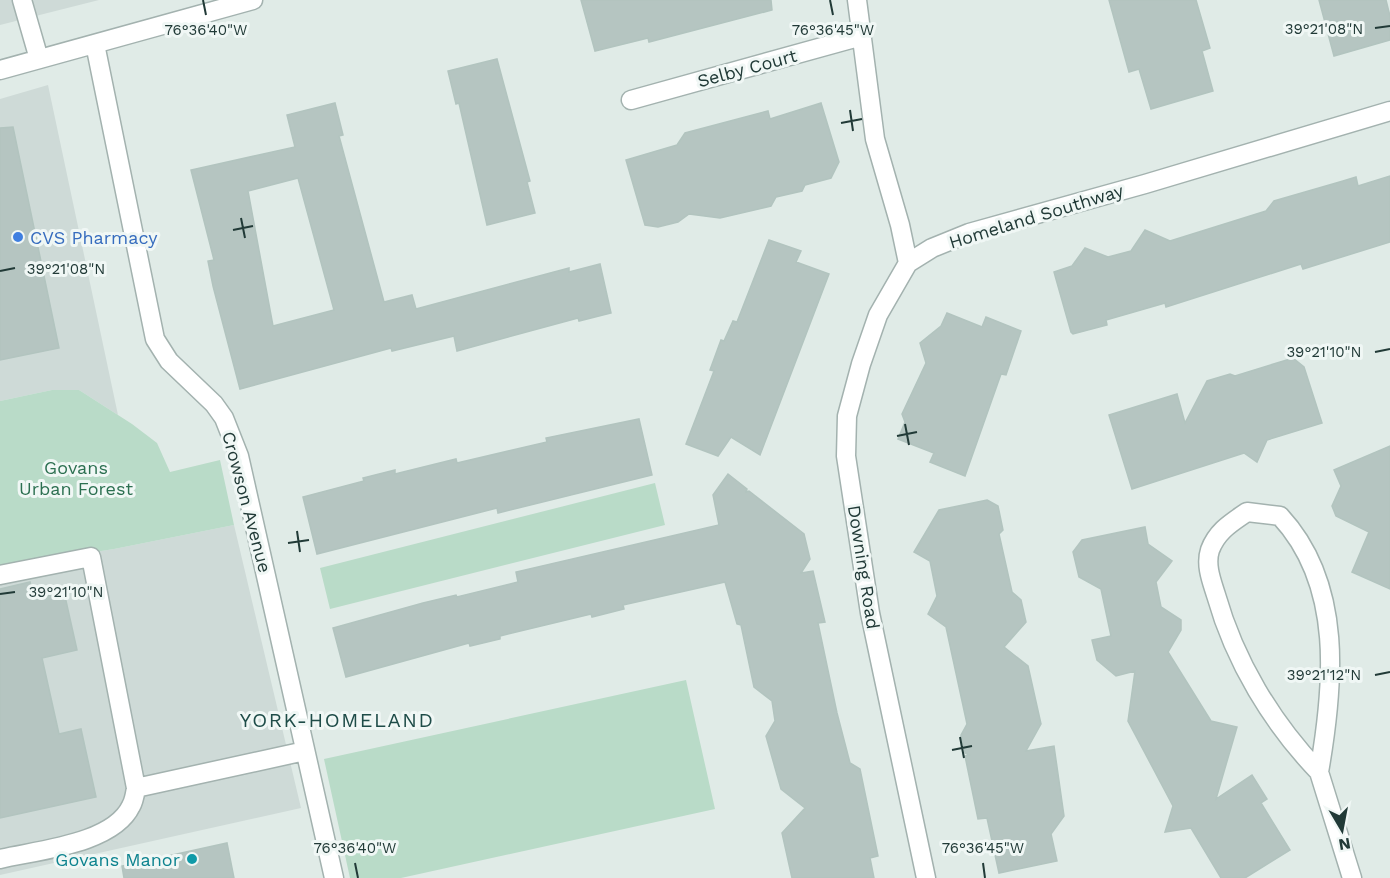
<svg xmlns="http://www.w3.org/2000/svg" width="1390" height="878" font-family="'Work Sans',sans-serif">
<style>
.built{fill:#cedad7}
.green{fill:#b9dbc8}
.building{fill:#b5c5c1;stroke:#b2c4bf;stroke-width:1.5;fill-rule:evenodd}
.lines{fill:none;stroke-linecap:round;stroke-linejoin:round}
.minor-casing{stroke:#a3b2af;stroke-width:21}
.minor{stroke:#fff;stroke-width:18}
.ticks{fill:none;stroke:#213a37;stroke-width:2}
.shop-dot{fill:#3f7fe0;stroke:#f0f7f5;stroke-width:2}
.culture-dot{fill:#0f9aa8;stroke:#f0f7f5;stroke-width:2}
.labels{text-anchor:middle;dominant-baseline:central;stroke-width:6;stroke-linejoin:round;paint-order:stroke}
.street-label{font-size:18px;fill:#213a37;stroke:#f0f7f5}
.shop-label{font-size:18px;fill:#366cbe;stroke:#f0f7f5;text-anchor:start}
.park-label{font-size:18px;fill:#2c7051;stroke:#f0f7f5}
.culture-label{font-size:18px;fill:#0d838f;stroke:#f0f7f5;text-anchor:end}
.neighbourhood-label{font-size:20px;letter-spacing:1.5px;fill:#1e4c48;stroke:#f0f7f5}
.ticks-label{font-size:15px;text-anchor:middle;fill:#213a37;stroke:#f0f7f5;stroke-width:6;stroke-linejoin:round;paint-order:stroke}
</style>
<rect width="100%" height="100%" fill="#e0ebe7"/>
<path class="built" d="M0 0H99L0 25Z
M48 85 118 415 79 390H52L0 401V99Z
M234 525 301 808 0 875V567L114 549Z"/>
<path class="green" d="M52 390H79L132 424 157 443 170 472 220 460 234 525 114 549 0 567V401Z
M655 483 665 525 330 609 320 568Z
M686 680 715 809 401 878H350L324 759Z"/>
<path class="building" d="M581 0H771L772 10 649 42 648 38 595 51Z
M1109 0H1196L1210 48 1202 51 1213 91 1151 109 1139 69 1129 72Z
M1319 0H1386L1390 16V40L1334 56Z
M497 59 530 181 527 182 535 213 487 225 459 103 456 104 448 71Z
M335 103 343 135 339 136 384 302 412 295 416 309 569 268V272L600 264 611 313 579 321 578 318 457 351 454 336 392 351 391 348 240 389 213 286 208 261 214 260 191 170 295 147 287 115ZM298 178 334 310 273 326 248 191Z
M821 103 839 162 831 178 805 185 802 191 776 197 771 206 720 218 689 214 678 222 658 227 645 225 626 160 677 145 685 133 768 111 770 119Z
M13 127 59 348 0 360V128Z
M1390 176V242L1303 269 1301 264 1166 307 1165 303 1106 320 1107 325 1073 334 1071 332 1054 272 1072 266 1085 248 1108 257 1131 251 1145 230 1170 241 1266 211 1274 201 1343 181 1356 177 1358 186Z
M769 240 801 251 796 262 829 274 760 455 731 437 718 456 686 444 714 371 710 370 721 340 724 341 733 321 737 322Z
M947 313 982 327 986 317 1021 331 1006 375 1001 374 965 476 930 462 934 453 898 439 905 422 902 414 926 363 920 343 941 326Z
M1293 358 1304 367 1322 423 1267 440 1257 462 1244 453 1132 489 1109 415 1177 394 1185 423 1207 381 1230 374 1235 376Z
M639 419 652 475 498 513 497 508 317 554 303 497 364 481 363 478 395 470V474L456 459 457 463 547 442 546 438Z
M1390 446V589L1352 572 1369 532 1336 516 1332 506 1341 486 1334 470Z
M728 474 747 489 746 492 749 491 804 534 810 559 801 573 813 571 825 622 818 623 837 713 850 763 860 769 878 856 870 858 874 878H792L782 833 805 808 781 789 766 736 775 721 772 701 754 687 741 625 737 624 725 582 623 605 624 609 592 617 591 614 500 636V639L470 646 469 643 346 677 333 628 423 603 456 595 457 597 518 582 516 572 719 525 713 495Z
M987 500 998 506 1003 530 999 534 1012 592 1021 600 1026 622 1004 647 1028 666 1041 724 1026 751 1054 746 1064 816 1051 834 1057 861 999 873 987 818 978 819 965 756 969 755 965 753 961 735 967 724 946 627 928 614 937 596 930 561 914 552 939 510Z
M1145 527 1148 544 1172 561 1156 582 1161 607 1181 620V630L1168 652 1211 721 1237 727 1216 799 1252 775 1267 799 1261 803 1290 850 1245 878H1221L1191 828 1165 832 1173 806 1128 721 1135 671 1116 676 1097 660 1092 640 1111 636 1101 589 1079 577 1073 552 1082 540Z
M30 582 34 599 64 592 77 650 42 658 59 734 81 729 96 797 0 818V589Z
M227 843 234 878H124L122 866Z"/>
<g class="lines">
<g class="minor-casing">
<path id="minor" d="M22 0 39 59
M857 0 875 139 900 225 908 263
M95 44 155 339 169 361 214 404 224 418 239 456 334 878
M0 70 253 0
M631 100 862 36
M1247 512 1280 516C1344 585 1334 686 1319 772 1272 723 1235 662 1216 595 1212 582 1205 565 1210 550 1217 531 1231 523 1247 512Z
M0 575 91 557 136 788
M1319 772 1352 878
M0 859C38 850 113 844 131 806 134 801 135 794 136 788L305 751
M926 878 870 613 846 456 847 416 861 364 878 315 908 263 932 248 969 233 1145 184 1390 111"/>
</g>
<use href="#minor" class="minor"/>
</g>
<path class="ticks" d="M203 0 206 15M830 0 833 15M1375 28 1390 26M850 110 853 131M841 123 862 119M241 218 245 238M233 230 253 226M0 271 15 268M1375 352 1390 349M905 424 909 445M897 436 917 432M297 531 300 552M288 543 309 540M0 594 15 592M1375 675 1390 672M960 737 964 758M952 750 972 746M355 863 358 878M983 863 985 878"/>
<circle class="shop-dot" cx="18" cy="237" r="6"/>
<circle class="culture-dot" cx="192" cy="859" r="6"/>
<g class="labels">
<g class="street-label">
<text transform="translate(747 68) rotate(-15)">Selby Court</text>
<text transform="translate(1036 216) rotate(-17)">Homeland Southway</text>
<text transform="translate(247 502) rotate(75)">Crowson Avenue</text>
<text transform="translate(864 567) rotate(81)">Downing Road</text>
</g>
<g class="shop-label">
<text x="30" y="237">CVS Pharmacy</text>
</g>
<g class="park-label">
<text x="76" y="467">Govans<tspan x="76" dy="21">Urban Forest</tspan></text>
</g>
<g class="culture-label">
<text x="180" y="859">Govans Manor</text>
</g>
<g class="neighbourhood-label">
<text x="337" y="720">YORK-HOMELAND</text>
</g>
</g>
<g class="ticks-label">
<text x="1324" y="34">39°21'08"N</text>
<text x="206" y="35">76°36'40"W</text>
<text x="833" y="35">76°36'45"W</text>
<text x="66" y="274">39°21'08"N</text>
<text x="1324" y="357">39°21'10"N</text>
<text x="66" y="597">39°21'10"N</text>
<text x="1324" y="680">39°21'12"N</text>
<text x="355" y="853">76°36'40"W</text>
<text x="983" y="853">76°36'45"W</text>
</g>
<g transform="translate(1342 830) rotate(170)" stroke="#f0f7f5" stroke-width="4.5" paint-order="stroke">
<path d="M0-4.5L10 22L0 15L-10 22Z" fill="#213a37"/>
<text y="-9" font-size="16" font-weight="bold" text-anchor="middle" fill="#213a37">N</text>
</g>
</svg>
